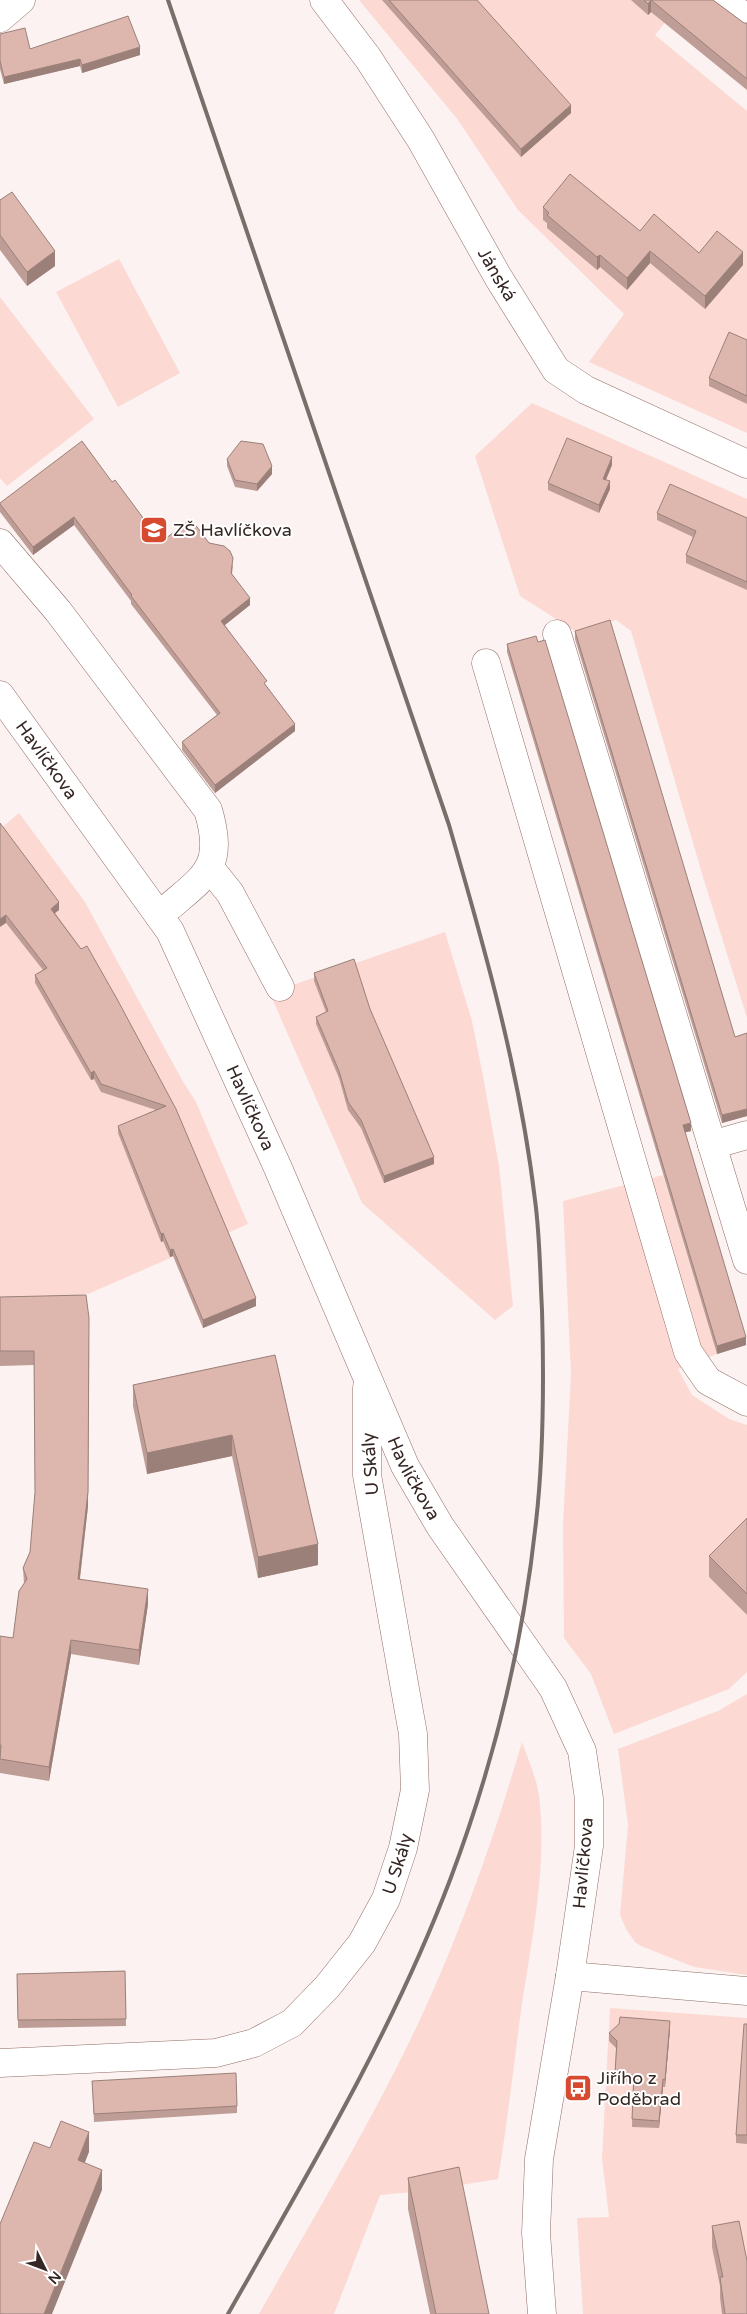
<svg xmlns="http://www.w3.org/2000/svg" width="747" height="2314" font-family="'Varela Round',sans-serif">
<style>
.green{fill:#fcdad3}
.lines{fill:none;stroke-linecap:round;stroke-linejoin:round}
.minor-casing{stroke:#906d66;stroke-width:29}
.minor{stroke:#fff;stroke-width:28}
.rail{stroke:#7a6e6b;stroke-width:4}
.wall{fill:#be9d96}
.shaded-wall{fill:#9b807a}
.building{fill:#ddb7ae;stroke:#9b807a}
.labels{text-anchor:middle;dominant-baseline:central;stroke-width:4;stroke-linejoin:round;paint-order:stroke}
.street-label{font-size:18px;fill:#352723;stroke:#fff}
.poi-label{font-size:18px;fill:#352723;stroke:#fff;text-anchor:start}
</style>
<rect width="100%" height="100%" fill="#fbf2f1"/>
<path class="green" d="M359 0H683L655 35 747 111V433L589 362 624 314 518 210 458 120Z
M119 259 180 373 118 407 56 292Z
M0 297 94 419 7 486 0 478Z
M532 403 747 499V1018L703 877 631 631 616 620 578 633 520 596 475 456Z
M19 813 85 902 182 1080 196 1102 248 1224 88 1294 0 1303V829Z
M445 932 472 1021 483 1076 499 1166 513 1306 495 1320 362 1203 271 996 293 985Z
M663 1175 717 1354 678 1369 692 1395 729 1419 747 1425V1538L709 1577 747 1615V1672L729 1689 614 1734 591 1674 564 1638 563 1524 571 1375 563 1201Z
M747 1694V1975L694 1967 641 1946 635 1942 626 1929 620 1915 628 1825 618 1749 718 1711Z
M522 1742C528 1759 537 1779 539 1796 548 1868 530 1947 520 2018 513 2072 507 2125 498 2179L424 2191 380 2195 334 2314H259C317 2211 380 2109 428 2002 466 1917 496 1831 522 1742Z
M610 2008 747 2018V2314H583L577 2218 609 2217 602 2158Z"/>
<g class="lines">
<g class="minor-casing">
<g id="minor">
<path id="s1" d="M324 0 368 58 421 140 498 277 556 370 586 390 747 464"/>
<path d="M723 0 747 19"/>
<path d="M0 18 21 0"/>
<path d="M0 543 58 611 208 810C227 872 200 878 159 916"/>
<path d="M557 634 747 1260"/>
<path d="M486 663 688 1352 708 1381 747 1402"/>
<path id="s2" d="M0 695 170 931 278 1168 405 1466 440 1526 553 1688 582 1751 589 1799V1846L570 1976 539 2159 536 2233 542 2314"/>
<path d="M210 868 230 893 280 987"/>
<path d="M712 1145 747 1135"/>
<path d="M570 1976 747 1991"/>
<path id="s3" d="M0 2063 216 2053 254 2043 292 2023 327 1987 362 1943 386 1899 403 1848 415 1790 413 1734 367 1475V1388"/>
</g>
</g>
<use href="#minor" class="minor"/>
<path class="rail" d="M168 0 449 825C485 949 520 1073 535 1200 540 1236 540 1274 542 1310 544 1380 544 1452 536 1522 523 1644 493 1766 450 1880 392 2033 308 2173 228 2314"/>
</g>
<path class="wall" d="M382 0H477L571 113 521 157Z
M631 0H713L744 23H747V90L651 12 648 15Z
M0 34 30 49 140 55 82 73 80 66 4 84 0 69Z
M0 200 55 266 27 286 0 250Z
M543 207 640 231 699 253 743 265 705 309 650 263 627 290 600 267 597 270 547 228V223L543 220Z
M747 340V404L709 386V378Z
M227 459 272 474 257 491 235 487 227 466Z
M612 465 606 480 610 489 599 513 548 490V483Z
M112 482 161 542 209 543 233 566 232 574 250 605 225 625 267 687 295 731 215 793 182 750V742L217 715 131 604V601L74 525 33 555 0 512V503Z
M657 513 747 518V590L686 563V555L693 537 657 520Z
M575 631 735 1037 747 1033V1116L722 1123 575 639Z
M507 644 691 1131 685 1132 746 1345 717 1354 507 652Z
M0 823 59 910 55 913 117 999 256 1306 203 1328 173 1256 170 1257 163 1241 161 1242 118 1133V1126L156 1110 101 1092 94 1079 91 1080 35 983V975L43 970 6 923Z
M314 973 370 1009 434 1164 384 1183 361 1128 348 1110 339 1078 316 1024V1017L326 1012 314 981Z
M86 1295 88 1506 80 1579 148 1604 139 1665 71 1654 49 1781 0 1773V1636L13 1638 24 1584 23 1568 30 1552 35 1493 34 1365 0 1366V1297Z
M275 1355 318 1565 258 1578 232 1456 147 1474 133 1406V1385Z
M747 1518V1615L709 1577V1556Z
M125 1971 126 2026 18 2028 17 1974Z
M747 2024V2144L736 2143V2135Z
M670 2029 665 2087H663L659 2128 632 2127 633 2082 615 2081 616 2048 609 2041V2033Z
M92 2081 237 2106V2113L94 2122Z
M408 2178 489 2314H430L408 2209Z
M712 2226 747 2314H722L720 2298V2286L712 2247Z"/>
<path class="shaded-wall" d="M651 0V12L648 15V4Z
M140 47V55L82 73V65Z
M80 59V66L4 84V77Z
M571 105V113L521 157V149Z
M55 251V266L27 286V272Z
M650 251V263L627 290V278Z
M743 252V265L705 309V296Z
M600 255V267L597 270V257Z
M612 457V465L603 486V479Z
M272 466V474L257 491V484Z
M610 481V489L599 513V505Z
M74 517V525L33 555V547Z
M250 598V605L221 628V621Z
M295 724V731L215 793V785Z
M59 902V910L51 916V909Z
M6 915V923L0 927V919Z
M94 1071V1079L91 1080V1073Z
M747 1109V1116L722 1123V1115Z
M691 1123V1131L683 1133V1125Z
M434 1157V1164L384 1183V1176Z
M163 1233V1241L161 1242V1234Z
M173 1249V1256L170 1257V1250Z
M256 1298V1306L203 1328V1320Z
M89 1332 88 1506 78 1593V1579Z
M746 1337V1345L717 1354V1346Z
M232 1435V1456L147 1474V1453Z
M318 1544V1565L258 1578V1557Z
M148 1589V1604L139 1665V1650Z
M71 1640V1654L49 1781V1767Z
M670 2021V2029L665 2087V2080Z
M663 2079V2087L659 2128V2121Z
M89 2132V2152L78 2180V2160Z
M102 2170V2190L52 2314H44Z"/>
<path class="building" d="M389 0H477L571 105 521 149Z
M644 0H713L744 23H747V79L651 0 648 4Z
M128 16 140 47 82 65 80 59 4 77 0 61V34L25 28 30 49Z
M570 174 640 231 654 214 699 253 717 231 743 252 705 296 650 251 627 278 600 255 597 257 547 215 549 213 543 207Z
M12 192 55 251 27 272 0 235V200Z
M729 332 747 340V396L709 378Z
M567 438 612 457 603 479 610 481 599 505 548 483Z
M82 441 112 482 115 480 161 542 191 519 209 543 224 546 230 551 233 558 231 573 250 598 221 621 267 681 264 683 295 724 215 785 182 742 220 713 131 596 132 595 74 517 33 547 0 504V503Z
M241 441 263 444 272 466 257 484 235 480 227 459Z
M670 484 747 518V582L686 555 696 531 657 513Z
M610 620 735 1037 747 1033V1109L722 1115 575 631Z
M536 636 538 642 545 640 691 1123 683 1125 746 1337 717 1346 507 644Z
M0 823 59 902 51 909 81 949 87 946 117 999 176 1109 256 1298 203 1320 173 1249 170 1250 163 1233 161 1234 118 1126 166 1106 101 1084 94 1071 91 1073 35 975 47 968 6 915 0 919Z
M354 959 370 1009 434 1157 384 1176 361 1120 348 1102 339 1071 316 1017 328 1011 314 973Z
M86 1295 89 1318 88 1492 78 1579 148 1589 139 1650 71 1640 49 1767 0 1759 1 1745H0V1636L13 1638 19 1591 27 1579 23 1568 30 1552 35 1492 34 1351H0V1297Z
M275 1355 318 1544 258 1557 232 1435 147 1453 133 1385Z
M747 1518V1594L709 1556Z
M125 1971 126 2019 18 2020 17 1974Z
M620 2017 670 2021 665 2080 663 2079 659 2121 632 2119 634 2075 615 2073 617 2041 609 2033 619 2024Z
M744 2024H747V2135H736Z
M236 2073 237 2106 94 2114 92 2081Z
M61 2121 89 2132 78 2160 102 2170 44 2314H0V2224L34 2142 50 2148Z
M459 2167 489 2314H436L408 2178Z
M739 2221 747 2261V2314H725L720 2277H723L712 2226Z"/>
<defs>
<g id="school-square" transform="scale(1.4375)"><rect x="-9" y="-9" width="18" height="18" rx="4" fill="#d64a30" stroke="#fff"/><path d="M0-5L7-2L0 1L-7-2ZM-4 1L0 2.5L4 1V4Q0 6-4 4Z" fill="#fff"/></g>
<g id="bus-square" transform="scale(1.4375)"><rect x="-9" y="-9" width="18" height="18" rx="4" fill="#d64a30" stroke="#fff"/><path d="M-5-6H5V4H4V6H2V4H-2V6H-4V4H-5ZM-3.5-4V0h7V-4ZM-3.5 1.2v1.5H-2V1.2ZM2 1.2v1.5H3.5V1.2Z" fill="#fff"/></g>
</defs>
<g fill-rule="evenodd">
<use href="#school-square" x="154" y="530"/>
<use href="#bus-square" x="578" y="2088"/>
</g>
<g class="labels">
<g class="street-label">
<text stroke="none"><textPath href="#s1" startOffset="325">Jánská</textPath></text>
<text stroke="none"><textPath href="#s2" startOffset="80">Havlíčkova</textPath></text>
<text stroke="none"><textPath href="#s2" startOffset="485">Havlíčkova</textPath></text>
<text transform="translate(370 1464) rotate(-94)">U Skály</text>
<text stroke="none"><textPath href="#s2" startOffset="890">Havlíčkova</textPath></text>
<text stroke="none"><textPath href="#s3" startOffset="492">U Skály</textPath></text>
<text transform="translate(583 1863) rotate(-85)">Havlíčkova</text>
</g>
<g class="poi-label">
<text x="173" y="530">ZŠ Havlíčkova</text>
<text x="597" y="2078">Jiřího z<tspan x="597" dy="21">Poděbrad</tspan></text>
</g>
</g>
<g transform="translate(45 2269) rotate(132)" stroke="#ffffff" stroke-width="4" paint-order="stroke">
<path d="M0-4L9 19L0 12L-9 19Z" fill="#352723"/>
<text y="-8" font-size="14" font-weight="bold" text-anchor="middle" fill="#352723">N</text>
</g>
</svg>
